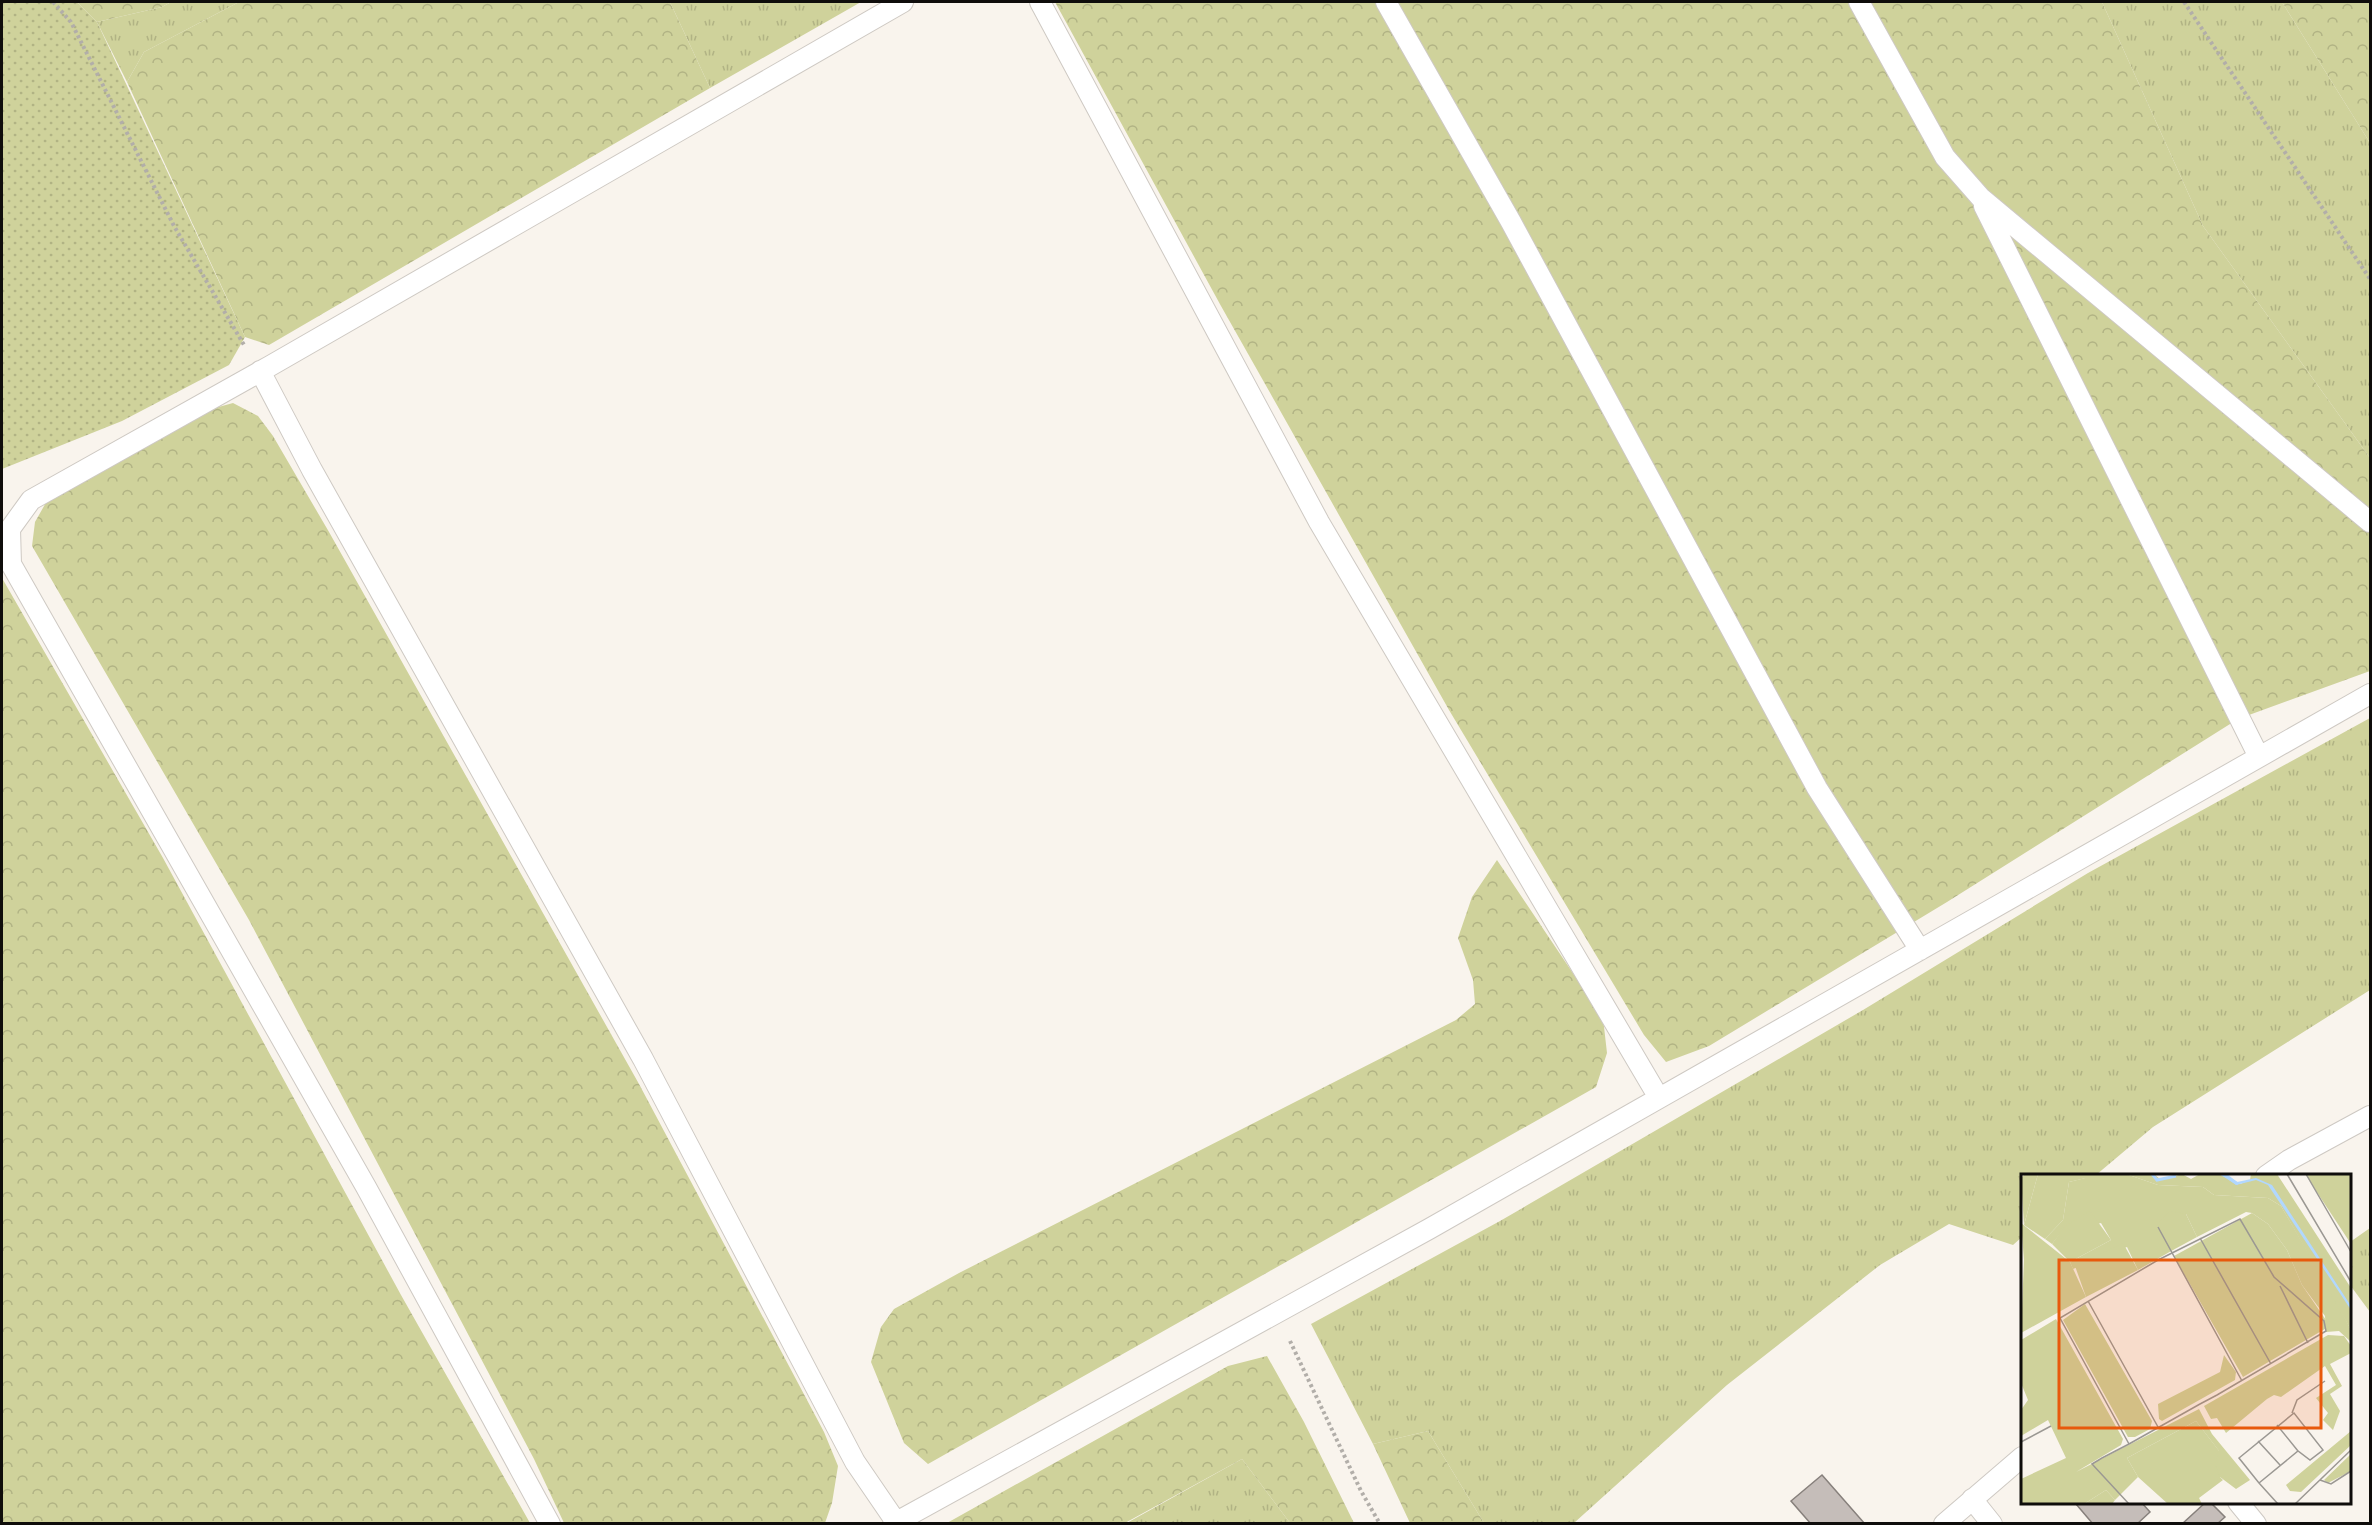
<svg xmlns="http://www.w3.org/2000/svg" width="2372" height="1525" font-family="Raleway,sans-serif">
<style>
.grass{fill:url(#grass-tufts)}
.forest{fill:url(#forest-crowns)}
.park{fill:url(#park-dots)}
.building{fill:#c5bdb9;stroke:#87807c;stroke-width:1.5}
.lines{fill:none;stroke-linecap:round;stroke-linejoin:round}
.service-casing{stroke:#cec9c3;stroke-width:22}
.path{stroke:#b2aea9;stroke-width:4;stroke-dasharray:3 3;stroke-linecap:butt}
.service{stroke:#fff;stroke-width:20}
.inset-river{fill:none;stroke:#b1d7fe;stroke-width:3}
.inset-road{fill:none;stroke:#9b9893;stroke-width:1.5}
.view{fill:#e8590c;fill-opacity:0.15;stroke:#e8590c;stroke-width:3}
.inset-edge{fill:none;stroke:#0f0d0b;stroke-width:3}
</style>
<defs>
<pattern id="grass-tufts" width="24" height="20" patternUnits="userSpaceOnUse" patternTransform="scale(1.5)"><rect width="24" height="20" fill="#cfd29b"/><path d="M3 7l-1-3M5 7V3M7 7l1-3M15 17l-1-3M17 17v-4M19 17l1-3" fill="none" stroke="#b1b384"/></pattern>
<pattern id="forest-crowns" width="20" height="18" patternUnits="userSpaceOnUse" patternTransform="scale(1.5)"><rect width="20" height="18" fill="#cfd29b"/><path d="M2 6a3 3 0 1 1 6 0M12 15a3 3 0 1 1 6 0" fill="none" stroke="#b1b384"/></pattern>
<pattern id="park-dots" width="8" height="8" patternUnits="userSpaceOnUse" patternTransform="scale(1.5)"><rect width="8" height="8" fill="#cfd29b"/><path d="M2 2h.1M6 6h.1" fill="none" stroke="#b1b384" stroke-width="1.8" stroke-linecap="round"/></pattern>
</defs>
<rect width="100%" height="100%" fill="#f9f4ed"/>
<path class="grass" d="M171 2H239L144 52 127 82 97 22 162 7Z
M670 2H861L710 88Z
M2102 2H2282L2370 143V458L2203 226Z
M2370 718V990L2153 1127 2096 1175 2022 1176V1237L2013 1245 1949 1224 1880 1265 1727 1385 1574 1523H1484L1428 1431 1373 1444 1311 1324 1500 1221 1863 1010 2088 873Z
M2370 1228V1312L2350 1285V1242Z
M1242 1459 1290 1523 1125 1524Z"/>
<path class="forest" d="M77 2H171L162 7 97 22Z
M239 2H670L710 88 269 345 245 337 127 82 144 52Z
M1055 2H2102L2203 226 2370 458V671L2238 719 1947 902 1709 1046 1666 1062 1644 1035 1449 710 1221 306Z
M2282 2H2370V143Z
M233 403 258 416 273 436 329 532 639 1084 824 1432 838 1466 832 1503 825 1523H564L534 1459 249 920 32 546 35 522 48 499 215 408Z
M2 578 163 858 401 1295 530 1523H2Z
M1497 860 1603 1018 1607 1053 1596 1087 928 1464 904 1443 871 1362 881 1327 894 1309 959 1273 1456 1020 1475 1004 1473 980 1458 938 1472 897Z
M1267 1356 1304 1422 1354 1523H1290L1242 1459 1125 1523H947L1228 1366Z
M1428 1431 1484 1523H1410L1373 1444Z"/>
<path class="park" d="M2 2H77L97 22 245 337 229 365 122 421 2 469Z"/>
<path class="building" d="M1822 1475 1865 1524H1811L1791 1501Z
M2078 1502H2141L2150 1512 2137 1524H2093L2076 1504Z
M2206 1502H2210L2225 1517 2217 1524H2182Z"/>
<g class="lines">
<g class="service-casing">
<path id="service" d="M1040 2 1319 522 1659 1098
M1386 2 1511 222 1817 788 1920 950
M1859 2 1945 157 1981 198 2370 522
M1984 206 2259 757
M260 371 312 470 643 1059 855 1462 896 1522
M2266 1176 2289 1160 2370 1116
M1972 1499 1992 1524
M2238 1502 2256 1524
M550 1524 366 1187 11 564 10 529 31 500 270 366 903 2
M893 1524 1429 1229 2370 694
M1944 1524 2022 1457"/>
</g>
<path class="path" d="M53 2 71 22 174 226 244 345
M2184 2 2370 279
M1290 1341 1361 1491 1380 1524"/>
<use href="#service" class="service"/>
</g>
<g transform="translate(2021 1174)">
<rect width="330" height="330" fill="#f9f4ed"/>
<path d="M4 0H17L3 51 0 4ZM65 0H105L137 11 182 13 193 21 247 24 260 32 314 125 330 156V168L318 157 305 158 304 142 281 111 266 76 247 50 231 39 225 38 176 63 165 40 152 76 117 96 106 73 52 95 49 88 90 66 80 49 39 60 31 70 24 65 42 46 48 8 64 4ZM284 0H330V70ZM307 161 323 162 330 172V179L309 190 321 212 309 220 319 237 312 256 302 246 307 239 295 224 315 211 304 192 260 223 253 221 246 225 205 259 196 244 190 245 183 232ZM175 247 199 278V303L202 306 178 324 181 330H147L117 303 106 284Z" fill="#cfd29b"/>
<path d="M17 0H65V4L48 8 42 46 24 65 3 51ZM105 0H133L140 6 161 0 170 5 179 0H198L219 10 229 6 230 0H256L330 114V156L260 32 247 24 193 21 182 13 137 11ZM69 37 90 66 49 88 31 70 44 52ZM149 37 165 40 176 63 152 76 140 61 138 48ZM231 39 247 50 266 76 281 111 309 152 222 203 153 82ZM102 69 117 96 65 123 54 92ZM64 130 131 247 129 255 114 263H107L42 146ZM35 145 102 265 100 271 55 298 178 235 191 260 229 306 215 315 199 303 194 290 198 277 175 247 106 284 117 303 94 326 85 316 63 330H0V305L45 284 27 246 0 262V236L7 226 0 209V166ZM203 181 215 198 214 206 141 247 138 245 137 230 199 198ZM330 257V271L280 318 269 317 265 311ZM330 280V297L307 309 303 306Z" fill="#cfd29b"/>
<path d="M0 49 49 88 65 123 0 159 3 86ZM85 316 94 326 91 330H63Z" fill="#cfd29b"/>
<path d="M200 0H206L216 8 235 4 251 11 330 132V136L247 11 235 6 215 11Z" fill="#b1d7fe"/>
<path class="inset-river" d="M131 0 136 6 155 2M201 0 217 10"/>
<path class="inset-road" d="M266 0 330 108M285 0 330 78M137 53 221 207M179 64 250 190M259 112 287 169M67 127 137 253M271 239 276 226 304 207M256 251 277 277M237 267 259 291M0 268 30 252M299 306 310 310 330 297M238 309 277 277 289 286 302 276 273 239 218 284 238 309 257 330M108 330 71 290 81 284 108 270 179 230 196 221 305 157 303 147 253 103 219 45 137 86 39 144 108 270M274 330 330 276"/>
<path class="view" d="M38 86H300V254H38Z"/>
<rect width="330" height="330" class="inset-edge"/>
</g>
<rect width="2372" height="1525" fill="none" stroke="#0f0d0b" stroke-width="6"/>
</svg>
